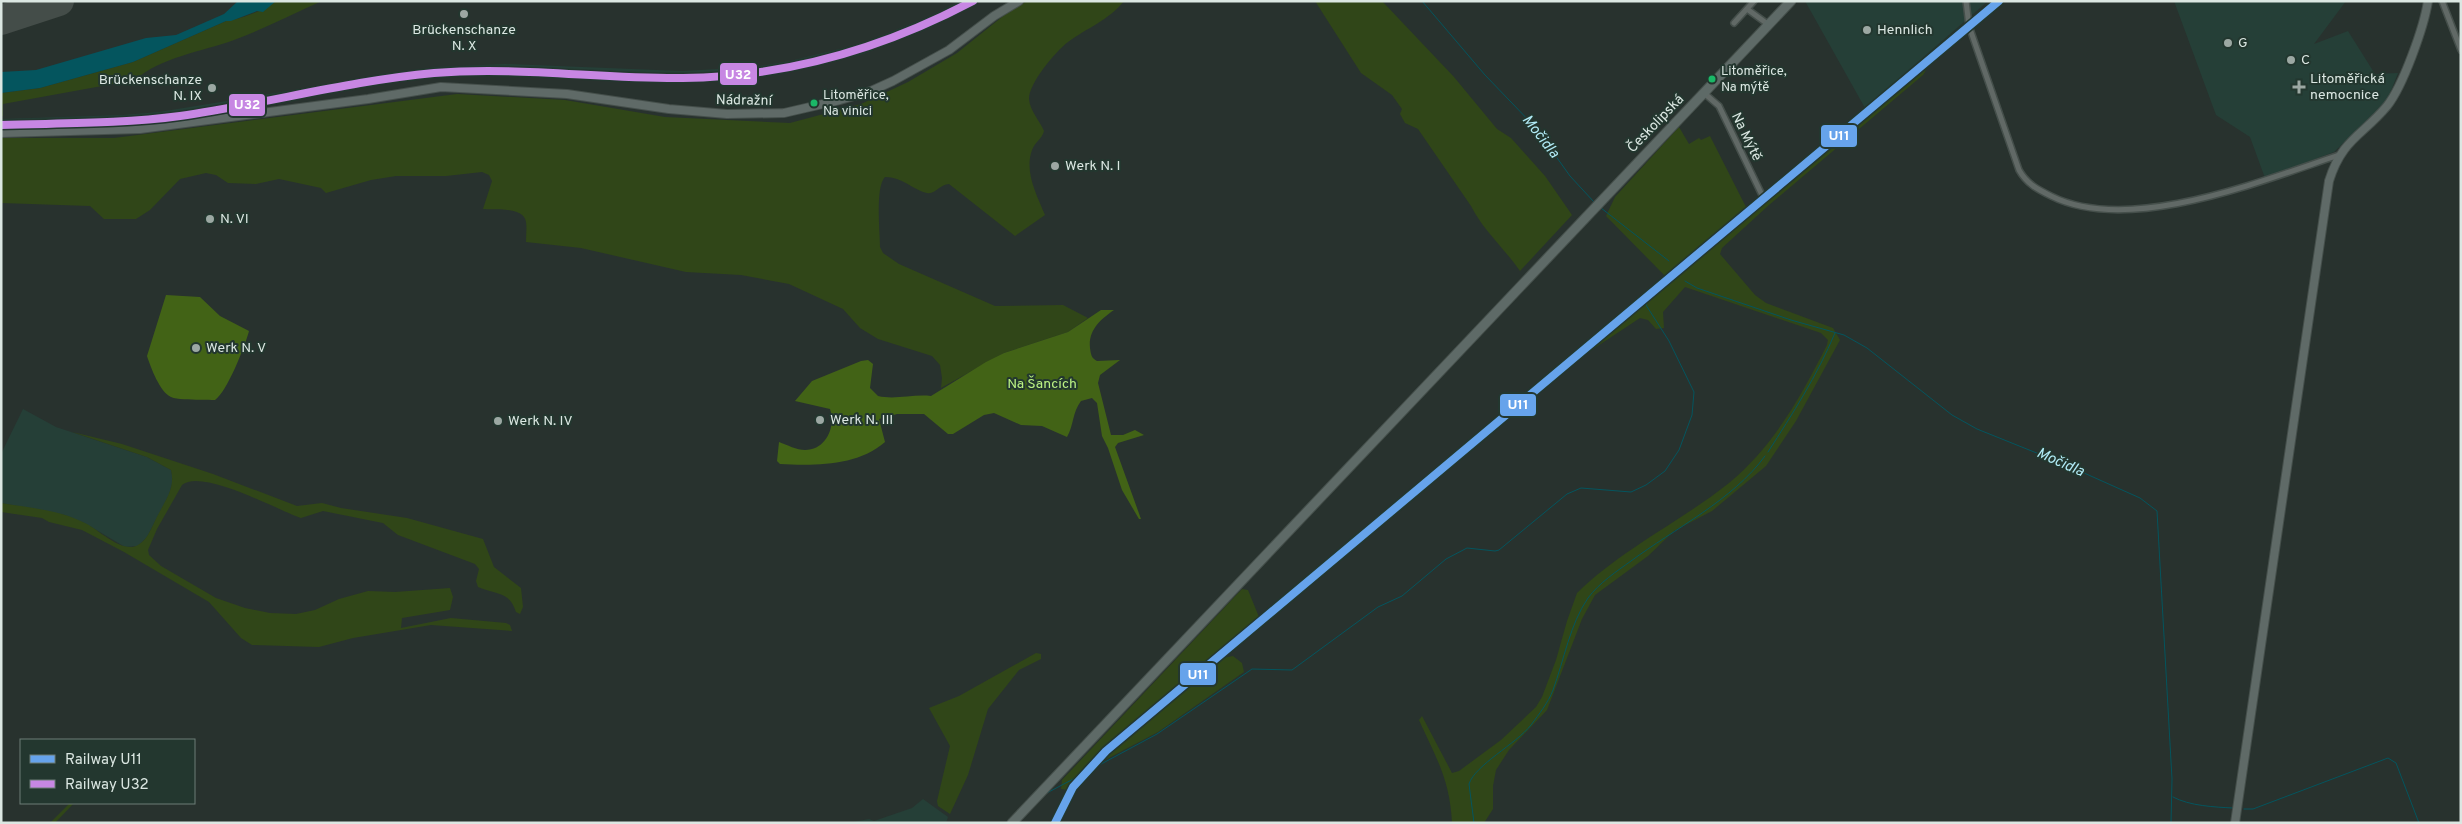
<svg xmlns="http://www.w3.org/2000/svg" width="2462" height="824" font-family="Overpass,sans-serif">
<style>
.built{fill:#253f37}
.green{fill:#304618}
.forest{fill:#426316}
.water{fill:#04555e}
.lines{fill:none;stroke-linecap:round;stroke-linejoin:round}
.stream{stroke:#04555e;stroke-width:1}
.runway{stroke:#444d49;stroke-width:30}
.street-casing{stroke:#454f4b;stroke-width:8}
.secondary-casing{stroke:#454f4b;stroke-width:10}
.primary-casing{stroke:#454f4b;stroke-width:11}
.street{stroke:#616966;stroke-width:5}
.secondary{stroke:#5f6a67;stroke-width:8}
.primary{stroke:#5e6a67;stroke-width:9}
.rail-1-casing{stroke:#23372f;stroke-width:11}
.rail-2-casing{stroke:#23372f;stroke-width:11}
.rail-1{stroke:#66a3eb;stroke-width:8}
.rail-2{stroke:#c787e3;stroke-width:8}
.poi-dot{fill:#9ca8a3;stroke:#23372f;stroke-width:2}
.bus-dot{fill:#1ab867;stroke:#23372f;stroke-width:2}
.labels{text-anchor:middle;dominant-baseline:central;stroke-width:4;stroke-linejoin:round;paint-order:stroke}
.bus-label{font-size:13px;fill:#dbe7e2;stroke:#23372f;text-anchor:start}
.poi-label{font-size:14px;fill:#dbe7e2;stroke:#23372f;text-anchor:start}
.street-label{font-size:14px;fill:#dbe7e2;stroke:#23372f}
.park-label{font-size:14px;fill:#bbf283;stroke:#23372f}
.water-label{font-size:15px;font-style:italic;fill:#b1ebf6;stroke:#23372f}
.line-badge{stroke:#23372f;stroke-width:2}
.badge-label{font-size:14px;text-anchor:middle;font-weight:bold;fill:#fff}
</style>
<rect width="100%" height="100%" fill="#28322e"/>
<path class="built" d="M960 1H981L930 28 863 54 810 68 755 77 682 82 505 75 453 76 380 84 199 117 142 124 1 129V119L123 115 159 112 435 67 505 64 682 71 754 67 790 61 860 44 926 18Z
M1805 1H1988L1865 108Z
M1994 1H2005L1108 753 1082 780 1058 823H1052L1070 785 1104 748Z
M2174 1H2346L2314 44 2348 31 2375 74 2398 73 2387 101 2334 152 2265 178 2250 137 2216 115Z
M23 409 56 427 147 457 171 470 173 480 169 495 147 537 138 546 125 547 88 525 65 515 1 503V454Z
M923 799 948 817 946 823H848L869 819 874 821 912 808Z"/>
<path class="green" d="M276 1H322C292 14 264 29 234 40 201 52 161 57 135 80L3 104V116H1V93L40 88 133 62 226 21C241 19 265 10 276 1Z
M1027 1H1124C1109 20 1087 28 1068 42 1055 52 1029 83 1029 99 1030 111 1040 121 1044 131 1042 139 1035 142 1032 150 1024 172 1037 195 1045 215L1015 236 949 184C940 184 935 195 927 193 911 189 903 177 885 177 875 187 880 232 880 247L883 253 899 264 995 306 1063 305 1088 318 1068 332 1004 353 941 388 942 378 940 365 932 356 878 339 860 328 843 309 789 284 741 275 686 272 581 248 526 242C526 235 527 228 526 222 524 206 494 210 483 209L492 181 489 175 482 172 446 176H396L371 180 326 193 321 188 279 179 256 184 228 183 216 175 206 173 180 179 150 210 136 219H104L90 206 1 203V138H114L457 94 565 100 665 117 790 123 861 104 908 82 957 53 1007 13Z
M1315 1H1382L1454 77 1497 129 1511 138 1545 176 1572 215 1520 271C1504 248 1483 230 1471 206L1418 129 1405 123 1400 114 1402 109 1392 95 1361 73Z
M1926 70 1923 75 1769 205 1722 248 1720 254 1755 295 1766 303 1833 328 1840 340 1796 421 1766 466 1712 511 1674 531 1648 556 1595 595 1582 619 1547 710 1509 750 1496 770 1493 786V809L1484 823H1452C1450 779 1436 758 1419 720L1422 716 1452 773 1459 771 1501 740 1536 707 1542 697 1556 660 1567 621 1577 593C1622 549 1680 522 1729 483 1774 446 1801 396 1827 345L1828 340 1821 333 1685 287 1663 312 1664 328 1656 329 1648 320 1640 318 1581 357 1919 73Z
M1679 127 1689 144 1699 138 1701 140 1710 136 1747 209 1666 277 1606 216 1615 197Z
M72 432 122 444 213 474 297 506 322 503 341 508 407 518 483 539 494 567 521 588 523 607 520 614 516 612C509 591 497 595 478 587L476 581 479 569 475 564 398 535 383 523 323 511 301 518C277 510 202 468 182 485L157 529 148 550 149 555 161 566 216 598 245 608 270 613 296 614 315 610 339 599 368 591 395 592 450 588 453 597 450 610 402 618 401 628 451 618 506 623 510 625 512 631 431 625 353 638 319 647 252 645 241 638 209 602 124 552 82 530 49 522 42 518 1 512V503C30 508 61 510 87 524 100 531 123 554 138 545 149 539 153 523 159 513 167 498 175 487 171 470L147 457Z
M1242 589 1248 590 1259 617 1104 748 1086 765 1068 790 1061 789 1062 780Z
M1036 653 1041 654V659L1019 670 988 709 968 775 950 814 938 806 937 801 950 746 929 708 959 696Z
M1233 656 1242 663 1244 672 1158 732 1103 761 1098 762 1222 658Z
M70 803H74L55 823H50Z"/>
<path class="forest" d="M166 295 200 297 220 316 249 331C245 346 227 392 215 400 204 399 180 401 171 397 160 392 151 368 147 356Z
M1101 310H1114C1101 319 1088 330 1090 348 1091 354 1091 358 1097 361L1120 360 1100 375 1098 383 1111 435H1123L1135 430 1144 435 1118 443 1115 447 1141 519H1139L1122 490 1108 448 1102 436 1097 403 1092 398 1081 401C1072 413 1074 425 1067 437L1042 426 1021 425 994 413 984 415 953 434H948L924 414H897L879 419 885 442C858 466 814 466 780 464L777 461 779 442C787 445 797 450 805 450 826 450 836 427 830 409L795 401 812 381 861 361 868 360 873 364 870 388 878 396C895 400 913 394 931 396L986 362 1004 353 1068 332Z"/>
<path class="water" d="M238 1H276L263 12 257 11 231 21H226L133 62 40 88 1 93V72L36 70 146 38 176 35 224 14Z"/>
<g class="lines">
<path class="stream" d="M1422 1 1485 75 1535 127 1570 176 1594 202
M1601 208 1669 261
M1685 281 1697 288 1791 320 1844 335 1867 348 1952 415 1977 429 2064 464 2140 498 2157 511 2172 779 2171 823
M1768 452C1793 413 1817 376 1835 333
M1045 794 1077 777 1082 778 1090 770 1157 734 1252 669 1292 670 1378 607 1402 596 1446 559 1467 548 1495 551 1499 550 1567 494 1581 488 1631 492 1646 485 1665 471 1679 450 1692 415 1694 392 1669 341 1646 305 1647 302 1678 277
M2173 797C2190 806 2214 807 2233 808
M2244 809H2253L2388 758 2396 763 2419 823
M1474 823 1469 784C1475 765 1516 744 1531 725 1539 714 1548 703 1553 690 1564 660 1570 624 1588 598 1599 583 1617 571 1631 561 1674 529 1733 500 1765 456"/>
<path class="runway" d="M1 20 59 1"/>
<g class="street-casing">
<path id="street" d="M1966 1 1969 26 2019 170C2027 184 2037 189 2051 196 2129 235 2261 181 2339 155
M2442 1 2461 50
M1747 9 1769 25
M1734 23 1754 1
M1704 93 1719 106 1762 195"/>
</g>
<g class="secondary-casing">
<path id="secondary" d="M1 133 140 129 368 99 441 87 567 94 669 109 727 114 784 113 840 100 871 91 893 81 949 50 994 16 1019 1
M2235 823 2329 181C2342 139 2362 136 2387 106 2403 86 2424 27 2428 1"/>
</g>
<g class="primary-casing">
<path id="primary" d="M1012 823 1791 1"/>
</g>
<use href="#street" class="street"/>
<use href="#secondary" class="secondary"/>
<use href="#primary" class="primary"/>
<g class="rail-1-casing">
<path id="rail-1" d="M1055 823 1073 787 1106 751 1999 1"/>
</g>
<g class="rail-2-casing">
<path id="rail-2" d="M1 125C61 123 121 124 180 116 265 104 348 81 434 73 517 66 600 79 683 78 785 77 882 49 973 1"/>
</g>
<use href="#rail-1" class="rail-1"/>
<use href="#rail-2" class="rail-2"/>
</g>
<g class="poi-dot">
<circle cx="464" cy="14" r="5"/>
<circle cx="1867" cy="30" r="5"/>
<circle cx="2228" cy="43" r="5"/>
<circle cx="2291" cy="60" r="5"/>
<path d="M2296.5 79.5h5v5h5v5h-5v5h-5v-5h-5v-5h5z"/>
<circle cx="212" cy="88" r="5"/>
<circle cx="1055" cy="166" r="5"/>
<circle cx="210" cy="219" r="5"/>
<circle cx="196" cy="348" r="5"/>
<circle cx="820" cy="420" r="5"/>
<circle cx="498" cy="421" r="5"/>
</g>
<g class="bus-dot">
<circle cx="1712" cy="79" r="4.5"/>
<circle cx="814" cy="103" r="4.5"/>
</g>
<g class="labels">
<g class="bus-label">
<text x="1721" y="72">Litoměřice,<tspan x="1721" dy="16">Na mýtě</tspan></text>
<text x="823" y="96">Litoměřice,<tspan x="823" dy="16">Na vinici</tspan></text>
</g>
<g class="poi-label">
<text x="464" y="30" text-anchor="middle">Brückenschanze<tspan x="464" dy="16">N. X</tspan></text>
<text x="1877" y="30">Hennlich</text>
<text x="2238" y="43">G</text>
<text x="2301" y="60">C</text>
<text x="2310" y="79">Litoměřická<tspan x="2310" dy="16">nemocnice</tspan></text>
<text x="202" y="80" text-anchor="end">Brückenschanze<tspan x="202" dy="16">N. IX</tspan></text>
<text x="1065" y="166">Werk N. I</text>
<text x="220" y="219">N. VI</text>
<text x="206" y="348">Werk N. V</text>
<text x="830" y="420">Werk N. III</text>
<text x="508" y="421">Werk N. IV</text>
</g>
<g class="street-label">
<text transform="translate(744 101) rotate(1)">Nádražní</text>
<text transform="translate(1656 124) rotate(-46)">Českolipská</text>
<text transform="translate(1746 137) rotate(64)">Na Mýtě</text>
</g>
<g class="park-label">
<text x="1042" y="384">Na Šancích</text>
</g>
<g class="water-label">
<text transform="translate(1540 137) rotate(52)">Močidla</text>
<text transform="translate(2060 463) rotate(24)">Močidla</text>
</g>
</g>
<g class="line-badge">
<rect x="719" y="62" width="39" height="24" rx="5" fill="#c787e3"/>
<rect x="228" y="93" width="38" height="24" rx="5" fill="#c787e3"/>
<rect x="1820" y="124" width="38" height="24" rx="5" fill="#66a3eb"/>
<rect x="1499" y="393" width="38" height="24" rx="5" fill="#66a3eb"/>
<rect x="1179" y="662" width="38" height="24" rx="5" fill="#66a3eb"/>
</g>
<g class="badge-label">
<text x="738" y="79">U32</text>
<text x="247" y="109">U32</text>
<text x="1839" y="140">U11</text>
<text x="1518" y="409">U11</text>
<text x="1198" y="679">U11</text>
</g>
<rect width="2462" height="824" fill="none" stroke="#dbe7e2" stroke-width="5"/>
<rect x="20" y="739" width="175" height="65" fill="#23372f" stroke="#6d7d77"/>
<rect x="30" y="755" width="25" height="8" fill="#66a3eb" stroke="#6d7d77"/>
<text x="65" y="764" font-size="15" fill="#dbe7e2">Railway U11</text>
<rect x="30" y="780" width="25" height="8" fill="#c787e3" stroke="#6d7d77"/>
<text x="65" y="789" font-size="15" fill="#dbe7e2">Railway U32</text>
</svg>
